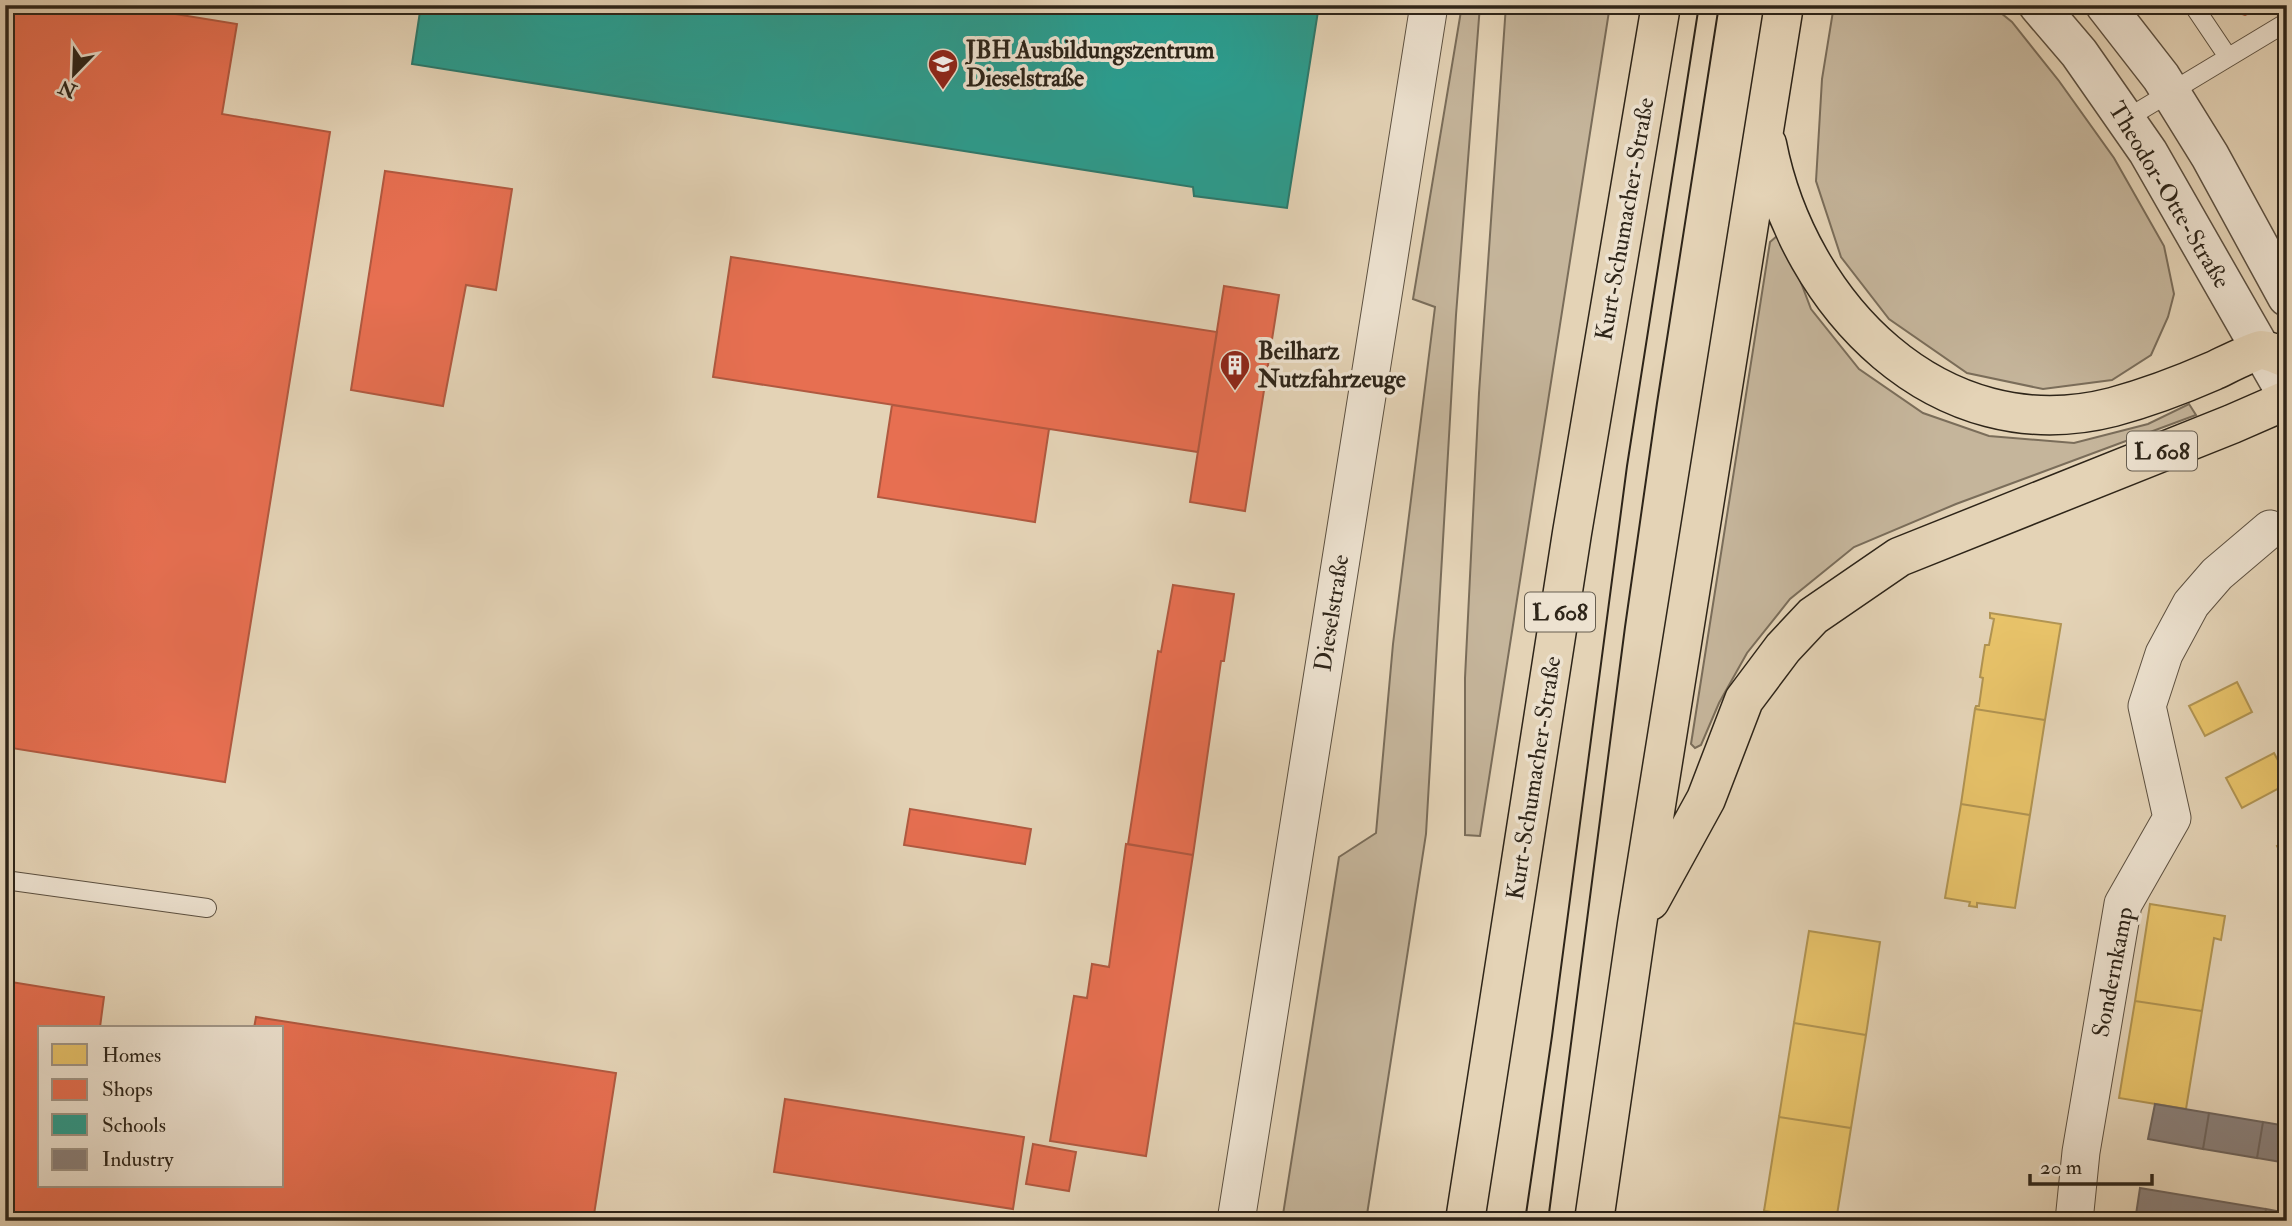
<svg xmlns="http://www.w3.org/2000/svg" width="2292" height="1226" font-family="'IM FELL Double Pica',serif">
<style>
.green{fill:#c5b59b;stroke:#7a6d5a;stroke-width:2}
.homes{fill:#e9c46a;stroke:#b19452;stroke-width:2}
.shops{fill:#e76f51;stroke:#b05940;stroke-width:2}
.schools{fill:#2a9d8f;stroke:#2b796c;stroke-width:2}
.industry{fill:#8a817c;stroke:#6e655e;stroke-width:2}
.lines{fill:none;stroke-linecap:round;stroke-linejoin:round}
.service-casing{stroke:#5c5040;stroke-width:20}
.minor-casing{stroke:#5c5040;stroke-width:39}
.tertiary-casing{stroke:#5c5040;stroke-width:41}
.primary-casing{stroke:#2e2519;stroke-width:41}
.service{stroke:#ede2d0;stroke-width:18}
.minor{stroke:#ede2d0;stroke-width:37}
.tertiary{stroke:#ede2d0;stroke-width:38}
.primary{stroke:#e4d3b6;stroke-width:38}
.tram{stroke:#2e2519;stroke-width:2}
.labels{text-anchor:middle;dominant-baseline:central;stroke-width:7;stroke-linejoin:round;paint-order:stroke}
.shield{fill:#ede2d0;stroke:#675e50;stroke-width:2}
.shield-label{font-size:23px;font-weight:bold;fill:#2e2519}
.poi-label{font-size:24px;font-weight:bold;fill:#2e2519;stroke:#ede2d0;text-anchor:start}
.street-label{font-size:24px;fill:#2e2519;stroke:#ede2d0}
</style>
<rect width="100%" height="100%" fill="#e4d3b6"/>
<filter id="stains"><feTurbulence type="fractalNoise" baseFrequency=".00286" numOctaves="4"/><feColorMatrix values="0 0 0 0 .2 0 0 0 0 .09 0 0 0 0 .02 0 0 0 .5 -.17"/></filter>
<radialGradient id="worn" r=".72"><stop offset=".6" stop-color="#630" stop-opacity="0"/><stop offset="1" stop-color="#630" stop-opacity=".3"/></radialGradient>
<path class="green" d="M1462 5H1480L1456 315 1426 834 1366 1221H1282L1339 857 1376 833 1393 644 1435 307 1413 299Z
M1506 5H1610L1480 836 1465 835V678L1479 393Z
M1834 5H1991L2012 22 2059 81 2114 158 2164 246 2174 294 2168 317 2151 355 2112 380 2043 389 1967 373 1889 319 1841 257 1816 181 1822 79Z
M1777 236 1786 243 1811 309 1859 369 1923 413 1989 436 2074 443 2148 424 2189 404 2196 415 1956 504 1854 547 1790 599 1747 653 1719 703 1701 745 1695 748 1691 744 1770 242Z"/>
<path class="homes" d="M1990 613 2061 624 2045 720 1975 709 1976 706H1979L1983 678 1980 677 1985 645H1989L1994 619 1990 618Z
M2237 682 2252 712 2205 736 2189 706Z
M1975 709 2045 720 2030 815 1961 804Z
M2274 753 2287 777V784L2242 808 2226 778Z
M1961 804 2030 815 2015 908 1977 903V907L1969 906 1970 902 1945 898Z
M2287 841V866L2277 846Z
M2150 904 2225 916 2221 940 2214 938 2202 1011 2135 1001Z
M1809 931 1880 942 1866 1035 1794 1023Z
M2135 1001 2202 1011 2186 1109 2119 1098Z
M1794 1023 1866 1035 1851 1128 1779 1117Z
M1779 1117 1851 1128 1836 1221 1764 1211Z
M1764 1211 1826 1221H1763Z"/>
<path class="shops" d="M5 5H120L237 24 222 114 330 132 225 782 5 747Z
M2226 5H2253L2252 12 2245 15 2230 10Z
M385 171 512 189 496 290 466 285 443 406 351 390Z
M731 257 1217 332 1198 452 713 377Z
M1224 286 1279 295 1245 511 1190 502Z
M892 405 1049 429 1035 522 878 497Z
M1173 585 1234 594 1224 661H1221L1193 855 1128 844 1158 651 1161 652Z
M910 809 1031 829 1025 864 904 845Z
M1126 844 1193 855 1146 1156 1050 1141 1074 996 1087 998 1092 964 1109 967Z
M5 981 104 997 100 1027 110 1028H40V1186H282V1028H254L256 1017 616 1073 593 1221H5Z
M785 1099 1024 1137 1013 1209 774 1172Z
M1033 1144 1076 1152 1069 1191 1026 1184Z"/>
<path class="schools" d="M421 5H1319L1287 208 1194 196 1193 187 412 64Z"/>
<path class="industry" d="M2155 1104 2209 1113 2203 1149 2148 1139Z
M2209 1113 2263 1122 2257 1158 2203 1149Z
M2263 1122 2287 1126V1163L2257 1158Z
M2140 1188 2266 1209 2264 1221H2135Z
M2266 1209 2287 1213V1221H2264Z"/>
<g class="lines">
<g class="service-casing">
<path id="service" d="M2193 5 2228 57
M2126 119 2287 22
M5 880 207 908"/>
</g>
<g class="minor-casing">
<path id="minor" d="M1236 1221 1429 5
M2074 1221 2081 1152 2123 904 2172 818 2147 706 2164 654 2191 604 2217 574 2270 529"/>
</g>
<g class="tertiary-casing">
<path id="tertiary" d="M2038 5 2079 53 2148 152 2287 395
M2105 5 2161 77 2210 156 2287 297"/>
</g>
<g class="primary-casing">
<path id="primary" d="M1767 144C1798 304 1938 452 2113 407 2146 398 2181 385 2213 371 2222 367 2253 351 2261 350 2269 350 2280 356 2287 358
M1650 901 1706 799 1744 700 1783 648 1813 616 1899 557 2232 424 2287 400
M1465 1221 1572 533 1661 5
M1594 1221 1637 924 1784 5"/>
</g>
<use href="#service" class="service"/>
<use href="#minor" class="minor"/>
<use href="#tertiary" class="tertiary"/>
<use href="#primary" class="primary"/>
<path class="tram" d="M1525 1221 1552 1036 1627 466 1699 5
M1548 1221 1625 627 1657 403 1719 5"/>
</g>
<defs>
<g id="university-pin" transform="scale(1.575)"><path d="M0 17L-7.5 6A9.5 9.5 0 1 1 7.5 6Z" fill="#8f2418" stroke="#ede2d0"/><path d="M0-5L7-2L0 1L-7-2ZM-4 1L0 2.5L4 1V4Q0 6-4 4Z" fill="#fff"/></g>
<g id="building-pin" transform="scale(1.575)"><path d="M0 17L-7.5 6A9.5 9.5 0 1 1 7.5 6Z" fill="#8f2418" stroke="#ede2d0"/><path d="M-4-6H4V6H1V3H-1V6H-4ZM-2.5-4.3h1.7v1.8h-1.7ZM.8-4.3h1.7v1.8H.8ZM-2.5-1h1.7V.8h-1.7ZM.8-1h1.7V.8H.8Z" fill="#fff"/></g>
</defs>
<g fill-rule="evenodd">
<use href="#university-pin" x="943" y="64"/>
<use href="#building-pin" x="1235" y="365"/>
</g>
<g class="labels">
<g class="shield">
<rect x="2127" y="431.5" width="70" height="39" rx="5"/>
<rect x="1525" y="592.5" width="70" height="39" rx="5"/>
</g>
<g class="shield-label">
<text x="2162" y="451">L 608</text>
<text x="1560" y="612">L 608</text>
</g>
<g class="poi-label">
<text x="966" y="50">JBH Ausbildungszentrum<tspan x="966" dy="28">Dieselstraße</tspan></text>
<text x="1258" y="351">Beilharz<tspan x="1258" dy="28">Nutzfahrzeuge</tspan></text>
</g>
<g class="street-label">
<text transform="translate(2169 195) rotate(59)">Theodor-Otte-Straße</text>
<text transform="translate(1625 219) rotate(-80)">Kurt-Schumacher-Straße</text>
<text transform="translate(1332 613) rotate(-81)">Dieselstraße</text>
<text transform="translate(1534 778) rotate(-81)">Kurt-Schumacher-Straße</text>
<text transform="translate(2113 972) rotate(-79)">Sondernkamp</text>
</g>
</g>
<rect width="2292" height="1226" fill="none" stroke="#e4d3b6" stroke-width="28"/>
<rect x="7" y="7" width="2278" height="1212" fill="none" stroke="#2e2519" stroke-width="3.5"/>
<rect x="14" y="14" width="2264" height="1198" fill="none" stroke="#2e2519" stroke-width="2"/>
<rect x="38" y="1026" width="245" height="161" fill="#ede2d0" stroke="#a19687" stroke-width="2"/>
<rect x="52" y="1044" width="35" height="21" fill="#e9c46a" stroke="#a19687" stroke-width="2"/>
<text x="102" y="1062" font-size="21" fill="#2e2519">Homes</text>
<rect x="52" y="1079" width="35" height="21" fill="#e76f51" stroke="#a19687" stroke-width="2"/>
<text x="102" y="1096" font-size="21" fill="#2e2519">Shops</text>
<rect x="52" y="1114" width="35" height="21" fill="#2a9d8f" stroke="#a19687" stroke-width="2"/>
<text x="102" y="1132" font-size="21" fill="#2e2519">Schools</text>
<rect x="52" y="1149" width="35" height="21" fill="#8a817c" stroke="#a19687" stroke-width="2"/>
<text x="102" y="1166" font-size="21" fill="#2e2519">Industry</text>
<g transform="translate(74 74) rotate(203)" stroke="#ede2d0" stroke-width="5" paint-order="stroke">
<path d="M0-5L12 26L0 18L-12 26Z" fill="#2e2519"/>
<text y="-10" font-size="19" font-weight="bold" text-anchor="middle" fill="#2e2519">N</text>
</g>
<path d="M2030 1174v10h122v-10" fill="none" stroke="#2e2519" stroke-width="3.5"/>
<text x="2040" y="1174" font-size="21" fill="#2e2519" stroke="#ede2d0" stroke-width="5" paint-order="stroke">20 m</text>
<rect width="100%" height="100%" filter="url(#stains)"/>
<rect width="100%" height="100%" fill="url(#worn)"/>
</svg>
